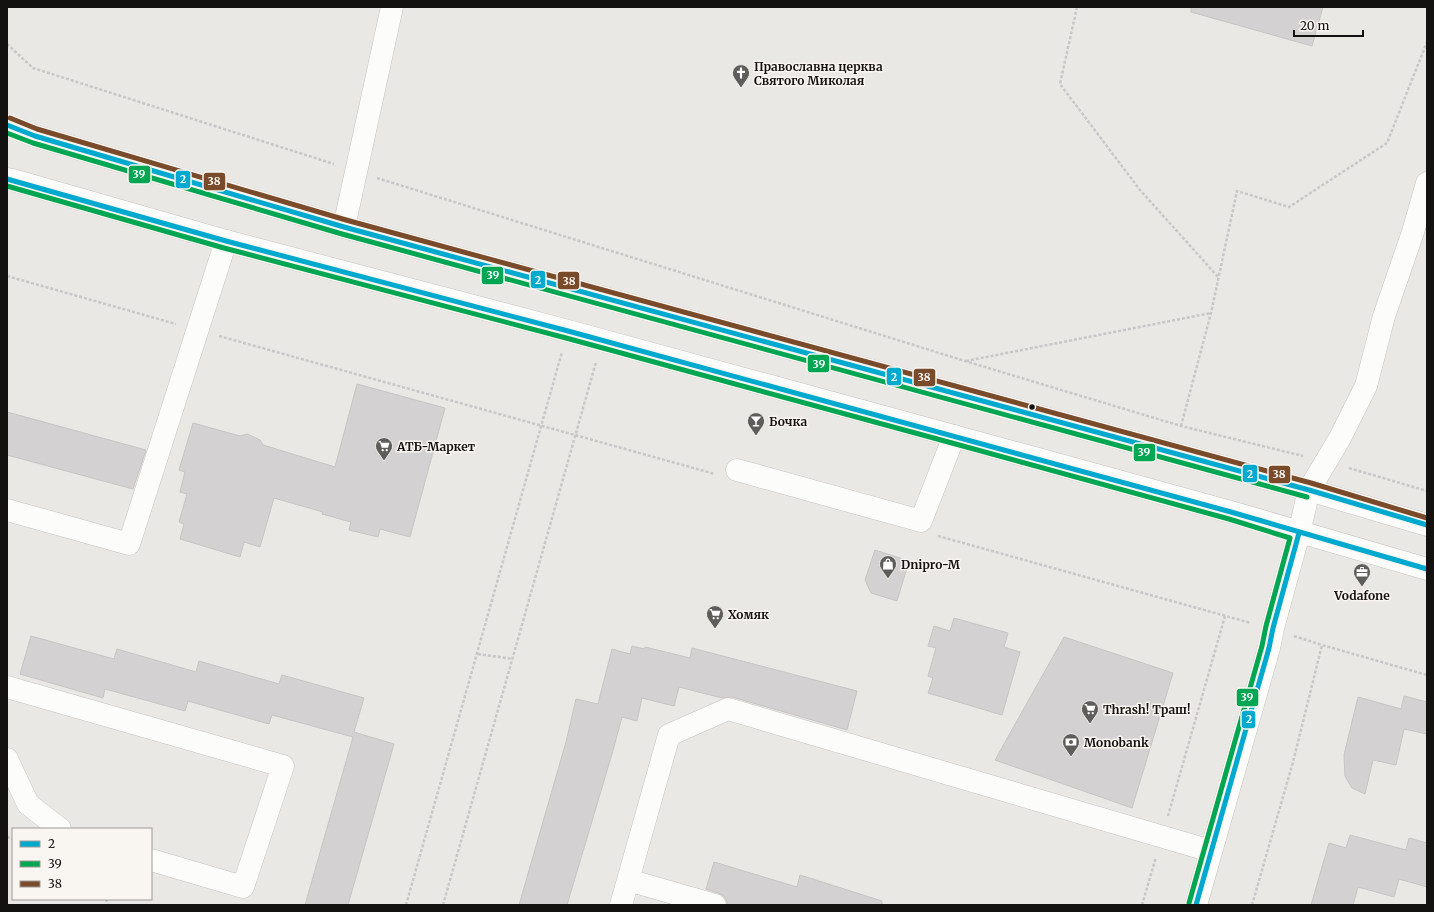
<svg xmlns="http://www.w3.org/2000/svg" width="1434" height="912" font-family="Merriweather,serif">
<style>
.building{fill:#d3d1d1;stroke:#c6c4c4}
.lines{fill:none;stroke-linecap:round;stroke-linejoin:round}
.minor-casing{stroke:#c5c4c1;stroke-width:23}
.major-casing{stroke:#c5c4c1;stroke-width:23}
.path{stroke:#c7c7c7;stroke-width:2.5;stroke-dasharray:3 2;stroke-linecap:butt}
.minor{stroke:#fcfcfb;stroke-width:22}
.major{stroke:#fcfcfb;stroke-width:22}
.bus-1-casing{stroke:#f9f5f1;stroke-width:8}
.bus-2-casing{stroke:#f9f5f1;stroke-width:8}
.bus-3-casing{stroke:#f9f5f1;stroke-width:8}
.bus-1{stroke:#00a9ce;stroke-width:5}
.bus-2{stroke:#00a651;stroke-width:5}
.bus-3{stroke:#7a4b2a;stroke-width:5}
.bus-dot{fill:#131210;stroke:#f9f5f1;stroke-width:1.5}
.labels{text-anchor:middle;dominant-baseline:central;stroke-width:3;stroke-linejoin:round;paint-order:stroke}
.poi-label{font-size:12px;font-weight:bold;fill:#131210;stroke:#f9f5f1;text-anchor:start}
.line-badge{stroke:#f9f5f1;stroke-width:1.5}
.badge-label{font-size:11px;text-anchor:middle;font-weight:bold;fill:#fff}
</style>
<rect width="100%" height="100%" fill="#eae8e5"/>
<path class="building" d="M1191 7H1323L1312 46 1191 12Z
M357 384 445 408 410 537 380 529 378 537 349 530 351 522 322 514 323 512 274 498 260 547 244 542 240 557 180 539 184 524 179 522 187 494 180 492 185 472 179 470 193 423 240 436 247 434 260 440 263 445 335 467Z
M7 412 146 450 133 489 7 455Z
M875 550 909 561 897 601 871 593 865 580Z
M954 618 1008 633 1004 647 1020 652 1002 715 928 693 933 678 928 676 936 648 928 646 934 626 950 631Z
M31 636 114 659 117 649 196 672 199 661 279 684 282 675 364 698 354 732 394 744 348 905H305L353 737 272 715 269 724 188 701 185 711 105 689 103 698 20 674Z
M1064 637 1173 673 1132 808 995 760Z
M632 646 644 649 645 647 690 658 692 648 857 691 847 730 732 697 722 698 679 687 674 706 642 698 637 721 622 717 612 754 567 905H519L566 742 576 699 598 704 612 649 630 654Z
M1404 696 1427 702V734L1404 729 1396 765 1373 760 1365 794 1352 788 1345 776 1344 755 1358 697 1401 709Z
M1350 835 1406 850 1409 838 1427 843V887L1399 879 1394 897 1358 887 1353 905H1311L1329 843 1346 848Z
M714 862 797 887 800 875 882 901V905H727V902L724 896 718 893 706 889Z"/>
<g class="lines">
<g class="minor-casing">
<path id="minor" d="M344 227 392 7
M737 470 921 521 954 436
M7 510 129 544 226 241
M7 687 283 766 243 887 151 860
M7 759 28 804 60 829
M628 880 715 905
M621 905 669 735 728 709 1211 851
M1196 905 1269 648 1273 628 1299 533 1309 490 1340 438 1366 386 1384 316 1413 232 1427 183"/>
</g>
<g class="major-casing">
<path id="major" d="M7 125 35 136 344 227 1309 490 1427 525
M7 179 13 180 226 241 568 331 954 436 1231 512 1427 569"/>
</g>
<path class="path" d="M1077 7 1060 84 1140 190 1219 278
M7 44 33 68 334 164
M377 178 965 361 1181 426 1303 456
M7 276 176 324
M219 336 715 474
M966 361 1211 313
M1181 426 1211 313 1237 191 1289 207 1387 143 1427 42
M1349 468 1427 491
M938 536 1251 623
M1294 636 1322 645 1427 675
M478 654 513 659
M1168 816 1225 616
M7 837 13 839
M106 899 108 905
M406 905 562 352
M443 905 596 362
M1142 905 1156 857
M1252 905 1293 762 1322 645"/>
<use href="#minor" class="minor"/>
<use href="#major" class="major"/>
<g class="bus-1-casing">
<path id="bus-1" d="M7 125 35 136 344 227 1309 490 1427 525
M7 179 226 241 568 331 1231 512 1427 569
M1196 905 1269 648 1273 628 1299 533"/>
</g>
<g class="bus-2-casing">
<path id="bus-2" d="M7 133 33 143 342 234 1307 497
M7 186 224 248 566 338 952 443 1229 519 1290 538 1266 626 1262 646 1189 903"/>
</g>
<g class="bus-3-casing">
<path id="bus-3" d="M10 118 37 129 346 220 1311 483 1427 518"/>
</g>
<use href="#bus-1" class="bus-1"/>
<use href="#bus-2" class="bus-2"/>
<use href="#bus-3" class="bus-3"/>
</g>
<defs>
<g id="church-pin" transform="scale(0.9)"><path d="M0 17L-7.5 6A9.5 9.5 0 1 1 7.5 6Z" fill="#5e5d5b" stroke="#f9f5f1"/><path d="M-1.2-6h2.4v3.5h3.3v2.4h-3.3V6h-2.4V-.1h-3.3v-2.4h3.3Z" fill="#fff"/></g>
<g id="bar-pin" transform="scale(0.9)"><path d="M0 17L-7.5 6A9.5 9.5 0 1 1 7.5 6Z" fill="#5e5d5b" stroke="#f9f5f1"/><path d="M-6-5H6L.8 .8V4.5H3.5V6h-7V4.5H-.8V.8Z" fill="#fff"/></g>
<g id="supermarket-pin" transform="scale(0.9)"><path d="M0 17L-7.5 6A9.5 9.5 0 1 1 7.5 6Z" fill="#5e5d5b" stroke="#f9f5f1"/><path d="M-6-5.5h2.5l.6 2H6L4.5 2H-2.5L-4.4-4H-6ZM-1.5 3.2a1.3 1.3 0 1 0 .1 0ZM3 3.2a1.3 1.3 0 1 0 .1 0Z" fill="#fff"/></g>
<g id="shop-pin" transform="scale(0.9)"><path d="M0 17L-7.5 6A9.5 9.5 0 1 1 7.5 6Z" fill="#5e5d5b" stroke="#f9f5f1"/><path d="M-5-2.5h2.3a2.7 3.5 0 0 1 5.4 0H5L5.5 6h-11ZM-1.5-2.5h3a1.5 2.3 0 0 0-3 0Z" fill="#fff"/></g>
<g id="office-pin" transform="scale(0.9)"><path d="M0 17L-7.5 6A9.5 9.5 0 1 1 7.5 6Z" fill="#5e5d5b" stroke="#f9f5f1"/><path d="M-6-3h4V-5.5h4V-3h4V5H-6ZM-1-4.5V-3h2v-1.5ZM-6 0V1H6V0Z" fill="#fff"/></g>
<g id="bank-pin" transform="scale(0.9)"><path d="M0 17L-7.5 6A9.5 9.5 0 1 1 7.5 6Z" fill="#5e5d5b" stroke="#f9f5f1"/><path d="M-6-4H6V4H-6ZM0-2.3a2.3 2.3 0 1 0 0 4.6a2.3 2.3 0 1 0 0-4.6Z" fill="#fff"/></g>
</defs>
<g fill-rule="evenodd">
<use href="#church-pin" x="741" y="73"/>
<use href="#bar-pin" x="756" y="421"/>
<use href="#supermarket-pin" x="384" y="446"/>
<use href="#shop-pin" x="888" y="564"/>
<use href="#office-pin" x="1362" y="572"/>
<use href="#supermarket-pin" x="715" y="614"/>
<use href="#supermarket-pin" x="1090" y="709"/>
<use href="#bank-pin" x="1071" y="742"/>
</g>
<circle class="bus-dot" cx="1032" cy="407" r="3.5"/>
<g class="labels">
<g class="poi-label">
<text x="754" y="66">Православна церква<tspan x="754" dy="14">Святого Миколая</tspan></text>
<text x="769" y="421">Бочка</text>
<text x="397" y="446">АТБ-Маркет</text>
<text x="901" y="564">Dnipro-M</text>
<text x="1362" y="595" text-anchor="middle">Vodafone</text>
<text x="728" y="614">Хомяк</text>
<text x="1103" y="709">Thrash! Траш!</text>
<text x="1084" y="742">Monobank</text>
</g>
</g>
<g class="line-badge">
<rect x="128" y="165" width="23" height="19" rx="4" fill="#00a651"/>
<rect x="175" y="170" width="16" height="19" rx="4" fill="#00a9ce"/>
<rect x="203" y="172" width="23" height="19" rx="4" fill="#7a4b2a"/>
<rect x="481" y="266" width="23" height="19" rx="4" fill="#00a651"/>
<rect x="530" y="270" width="16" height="19" rx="4" fill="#00a9ce"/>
<rect x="557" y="271" width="23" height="19" rx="4" fill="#7a4b2a"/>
<rect x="807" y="354" width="23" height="19" rx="4" fill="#00a651"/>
<rect x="886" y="367" width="16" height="19" rx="4" fill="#00a9ce"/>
<rect x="913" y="368" width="23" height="19" rx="4" fill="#7a4b2a"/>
<rect x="1133" y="443" width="23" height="19" rx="4" fill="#00a651"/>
<rect x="1242" y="464" width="16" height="19" rx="4" fill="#00a9ce"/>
<rect x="1268" y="465" width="23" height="19" rx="4" fill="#7a4b2a"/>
<rect x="1236" y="688" width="23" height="19" rx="4" fill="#00a651"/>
<rect x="1241" y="710" width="15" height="19" rx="4" fill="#00a9ce"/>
</g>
<g class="badge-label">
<text x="139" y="178">39</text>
<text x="183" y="183">2</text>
<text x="214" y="185">38</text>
<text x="493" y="279">39</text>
<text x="538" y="284">2</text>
<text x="569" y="285">38</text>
<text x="819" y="368">39</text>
<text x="894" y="381">2</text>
<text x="924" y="381">38</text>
<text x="1144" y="456">39</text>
<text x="1250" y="478">2</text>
<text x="1279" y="478">38</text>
<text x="1247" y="701">39</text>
<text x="1249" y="723">2</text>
</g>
<rect width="1434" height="912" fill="none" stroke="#131210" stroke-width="16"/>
<rect x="12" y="828" width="140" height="72" fill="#f9f5f1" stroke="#9d9a97"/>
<rect x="20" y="841" width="20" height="6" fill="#00a9ce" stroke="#9d9a97"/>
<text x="48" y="848" font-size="12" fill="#131210">2</text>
<rect x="20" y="861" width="20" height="6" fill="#00a651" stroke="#9d9a97"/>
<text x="48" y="868" font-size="12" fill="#131210">39</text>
<rect x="20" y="881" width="20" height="6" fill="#7a4b2a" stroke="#9d9a97"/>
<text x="48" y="888" font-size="12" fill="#131210">38</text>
<path d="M1294 30v6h69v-6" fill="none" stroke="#131210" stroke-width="2"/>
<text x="1300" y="30" font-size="12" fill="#131210" stroke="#f9f5f1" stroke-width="3" paint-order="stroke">20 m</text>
</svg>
